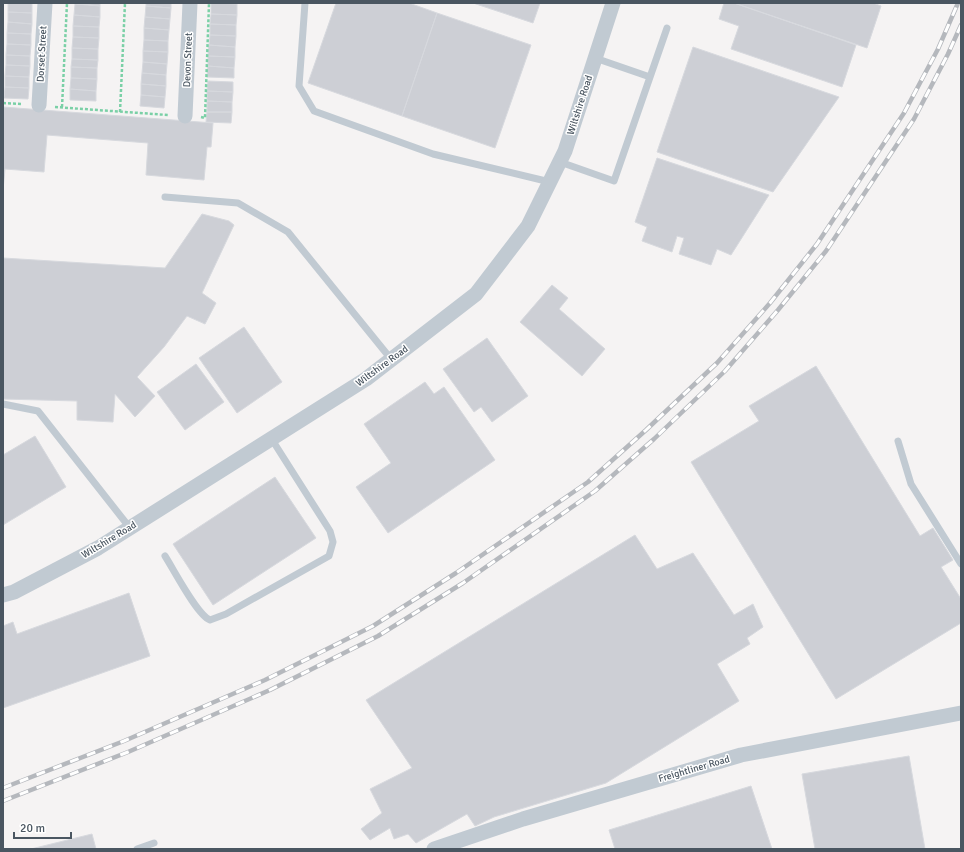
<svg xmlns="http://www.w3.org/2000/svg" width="964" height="852" font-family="Signika,sans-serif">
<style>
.building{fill:#cdcfd5;stroke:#d7d9de}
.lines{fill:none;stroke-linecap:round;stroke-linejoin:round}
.path{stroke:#7ad0a6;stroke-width:2.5;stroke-dasharray:3 2;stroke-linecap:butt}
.service{stroke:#c1cad2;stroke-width:7}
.minor{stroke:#c1cad2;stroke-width:15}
.rail-casing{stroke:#b5b8bd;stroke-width:4.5}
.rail{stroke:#fff;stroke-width:3;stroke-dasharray:9;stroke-linecap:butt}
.labels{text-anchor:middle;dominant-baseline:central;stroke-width:3;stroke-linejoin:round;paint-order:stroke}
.street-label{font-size:10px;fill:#4a5661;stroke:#fff}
</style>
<rect width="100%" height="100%" fill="#f5f3f3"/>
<path class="building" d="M8 3H32V13L8 12Z
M75 3H100V6Z
M146 3H171V8L146 6Z
M211 3 237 4V15L211 14Z
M336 3H409L437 13 402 116 308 83Z
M473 3H540L533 23Z
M724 3H734L856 45 842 87 731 49 739 26 719 19Z
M734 3H873L881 6 867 48Z
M75 4 100 6V17L74 15Z
M146 6 171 8 170 19 145 17Z
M8 12 32 13V24L8 22Z
M437 13 531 45 495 148 402 116Z
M211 14 237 15 236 25 210 24Z
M74 15 100 17 99 27 73 26Z
M145 17 170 19 169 30 144 28Z
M8 22 32 24 31 34 7 33Z
M210 24 236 25V36L210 35Z
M73 26 99 27V38L73 37Z
M144 28 169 30 168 41 144 40Z
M7 33 31 34V45L7 44Z
M210 35 236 36 235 47 209 45Z
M73 37 99 38 98 49 72 48Z
M144 40 168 41V52L143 51Z
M7 44 31 45 30 56 6 55Z
M209 45 235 47V57L208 56Z
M693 47 839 97 773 192 657 152Z
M72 48 98 49V60L72 59Z
M143 51 168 52 167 64 143 62Z
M6 55 30 56V66L6 65Z
M208 56 235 57 234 68 208 66Z
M72 59 98 60 97 68 71 67Z
M143 62 167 64 166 75 142 73Z
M6 65 30 66 29 77 5 76Z
M208 66 234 68V78L207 77Z
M71 67 97 68V79L71 78Z
M142 73 166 75V86L141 84Z
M5 76 29 77V88L5 87Z
M71 78 97 79 96 91 70 89Z
M208 81 233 82V92L207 91Z
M141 84 166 86 165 97 141 95Z
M5 87 29 88 28 99 4 98Z
M70 89 96 91V101L70 100Z
M207 91 233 92 232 102 207 101Z
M141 95 165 97 164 108 140 106Z
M207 101 232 102V112H207Z
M3 107 213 123 211 147H207L204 180 146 175 148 143 47 135 44 172 5 169 3 190Z
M207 112H232L231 123 206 122Z
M657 158 769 195 731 255 717 249 711 265 679 254 684 238 677 236 672 252 642 241 647 227 635 222Z
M202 214 229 221 234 225 202 293 216 303 205 324 187 316 164 347 137 377 155 396 135 417 115 394 113 422 77 420V401L3 399V258L165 268Z
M552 285 568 298 559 309 605 349 582 376 520 322Z
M244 327 282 382 237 413 199 358Z
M487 338 528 396 492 422 481 407 474 412 443 369Z
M196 364 224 402 185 430 157 392Z
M816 366 920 536 933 528 953 560 941 567 961 599V623L836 699 691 462 759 421 749 406Z
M425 382 434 394 444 387 495 460 388 533 356 487 391 463 364 424Z
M35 436 66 487 3 525V455Z
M275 477 316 538 213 605 173 544Z
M635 535 657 569 693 553 734 615 753 604 763 627 747 638 750 644 717 664 739 701 606 783 494 817 475 826 467 814 416 843 408 834 394 839 390 828 370 840 361 829 382 813 370 789 412 768 366 700Z
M129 593 150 656 3 708V626L13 622 17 634Z
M909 756 925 849H815L802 774Z
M751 786 772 849H615L609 830Z
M92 834 96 849H31Z"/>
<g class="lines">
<path class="path" d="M3 103 22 104
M55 107 168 115
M62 107 67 3
M120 112 125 3
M201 117 205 118 209 3"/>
<path class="service" d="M305 3 299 86 314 111 433 154 550 182
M595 58 650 77
M560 162 614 181 667 28
M165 197 238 203 288 232 391 359
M3 404 38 411 130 528
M898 441 911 484 961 564
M165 556C174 570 197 615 210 620L226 614 329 556 333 542 330 531 271 438
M137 849 154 843"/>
<path class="minor" d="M39 105 45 3
M185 116 190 3
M3 595 14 592 98 548 366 379 476 294 528 226 565 151 613 3
M434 849 523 819 741 755 961 713"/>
<g class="rail-casing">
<path id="rail" d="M3 788 124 741 265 680 373 626 456 573 588 482 646 430 717 363 770 303 817 244 904 113 938 49 958 3
M3 801 128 752 270 690 378 636 463 583 595 491 654 439 725 371 778 310 826 251 914 119 948 54 961 25"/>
</g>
<use href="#rail" class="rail"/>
</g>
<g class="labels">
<g class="street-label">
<text transform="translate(42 54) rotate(-87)">Dorset Street</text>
<text transform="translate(188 60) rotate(-88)">Devon Street</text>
<text transform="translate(580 105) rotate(-72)">Wiltshire Road</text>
<text transform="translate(382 366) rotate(-36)">Wiltshire Road</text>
<text transform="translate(109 540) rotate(-31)">Wiltshire Road</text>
<text transform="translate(694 769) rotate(-16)">Freightliner Road</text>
</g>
</g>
<rect width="964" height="852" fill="none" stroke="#4a5661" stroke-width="8"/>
<path d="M14 832v6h57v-6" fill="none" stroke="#4a5661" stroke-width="2"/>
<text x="20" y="832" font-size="12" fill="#4a5661" stroke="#ffffff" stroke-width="3" paint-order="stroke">20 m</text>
</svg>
